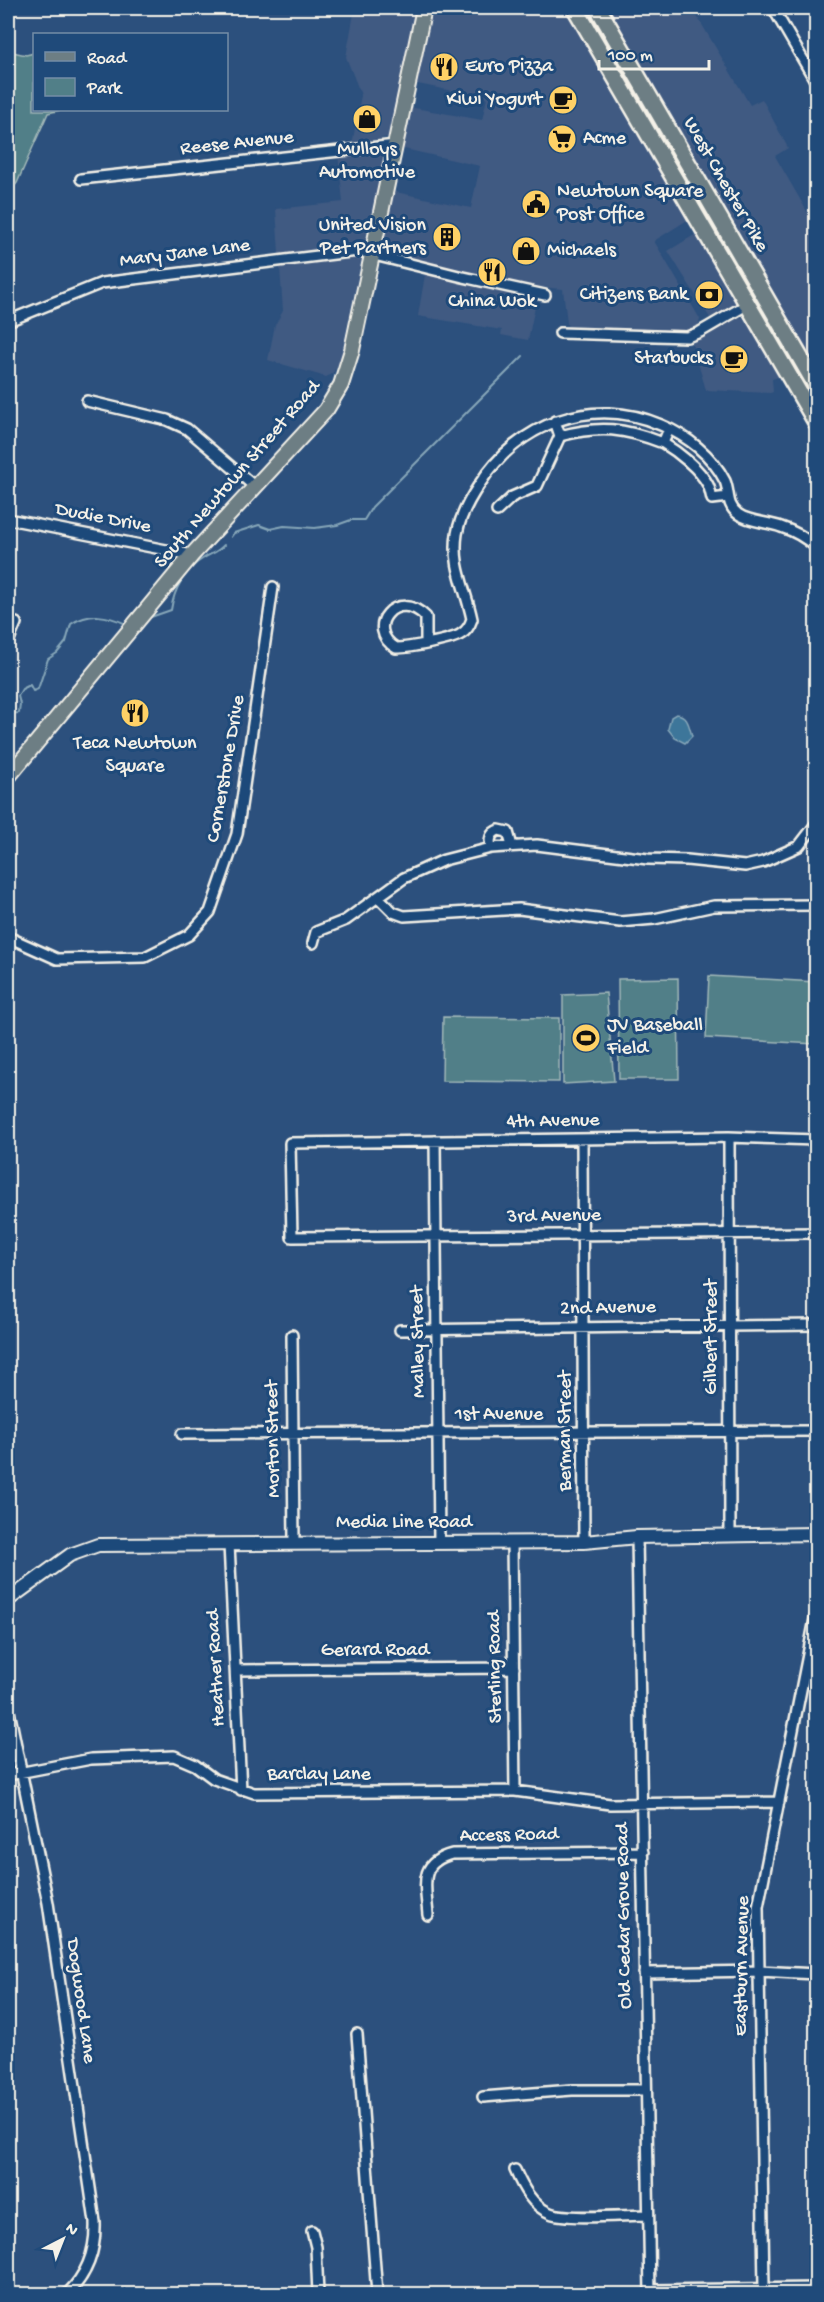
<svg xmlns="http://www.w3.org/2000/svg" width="824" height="2302" font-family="'Gochi Hand',sans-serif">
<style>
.built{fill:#405a82}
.green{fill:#517f88;stroke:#a2b8b8;stroke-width:1.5}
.water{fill:#3e769a;stroke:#87a7b9;stroke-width:1.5}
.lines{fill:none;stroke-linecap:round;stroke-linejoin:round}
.stream{stroke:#87a7b9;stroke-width:2}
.minor-casing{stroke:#f4f1e8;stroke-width:14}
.secondary-casing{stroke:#f4f1e8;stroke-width:16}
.primary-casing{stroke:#f4f1e8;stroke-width:18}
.trunk-casing{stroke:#f4f1e8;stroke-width:20}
.minor{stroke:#1f4a7a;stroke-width:9}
.secondary{stroke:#1f4a7a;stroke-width:12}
.primary{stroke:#6d7e84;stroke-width:14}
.trunk{stroke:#6d7e84;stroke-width:15}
.labels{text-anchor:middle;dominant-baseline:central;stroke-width:6;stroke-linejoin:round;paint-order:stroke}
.poi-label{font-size:20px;fill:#f4f1e8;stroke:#1f4a7a;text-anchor:start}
.street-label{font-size:20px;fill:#f4f1e8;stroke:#1f4a7a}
</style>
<rect width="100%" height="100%" fill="#2c507d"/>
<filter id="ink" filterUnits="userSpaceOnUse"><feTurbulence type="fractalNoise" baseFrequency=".0167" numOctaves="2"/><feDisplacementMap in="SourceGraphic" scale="12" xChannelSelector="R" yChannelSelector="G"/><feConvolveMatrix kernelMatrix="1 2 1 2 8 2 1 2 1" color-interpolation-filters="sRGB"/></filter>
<g filter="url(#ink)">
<path class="built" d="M355 8H418L393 136 352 145 361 95 346 57Z
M429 8H565L689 219 654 241 700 319 698 328 682 332 569 339 563 289 539 287 528 340 501 335 502 330 418 316 427 263 382 250 391 191 471 208 480 166 400 148 409 107 482 120 487 98 413 83Z
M606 8H692L750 105 762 99 788 148 775 156 816 227V371Z
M392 148 372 210 340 362 332 374 326 377 268 360 275 325 283 311 276 209 343 202 338 154Z
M696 234H699L737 299 738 304 712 321 668 251Z
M739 317 743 318 748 324 779 377 772 379 773 392 770 393 706 390 692 343Z"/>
<path class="green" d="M8 51 26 55 34 53V110H61L48 113 17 183 8 193Z
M709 976 816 982V1044L706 1038Z
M678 978 679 1079H619L618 979Z
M606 993 614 1081 563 1084V995Z
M443 1017 559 1018V1082L442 1081Z"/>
<path class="water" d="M676 714C688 715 689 726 692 736L685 743 675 738 668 729 671 717Z"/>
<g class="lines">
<path class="stream" d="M231 537 234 533 259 525 270 529 284 526 315 528 337 525 351 520H364L372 507 523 356
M148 618 171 610C174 589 185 569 204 558 212 553 218 552 224 545
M8 714 19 713 20 704 18 696 22 689 30 685 33 691 38 689 48 659 57 653 66 642 71 624C90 612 107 615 126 624"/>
<g class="minor-casing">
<path id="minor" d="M773 8 816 82
M81 179 396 145
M8 321 102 283 358 251 463 277 545 295
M560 333 687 337 700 332 748 304
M87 401 167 420 187 429 255 487
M555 421 560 436C600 425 624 428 663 443L669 429
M663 443C678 452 700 469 708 485 710 489 711 495 712 499L728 497
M497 511 512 497 537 486 560 436
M8 519 192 555
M8 642 16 623
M426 643V617C397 587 363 628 396 648 407 648 453 640 461 634 467 631 470 625 472 619 466 589 452 566 457 534 460 516 469 500 479 485 518 423 592 395 661 425 687 436 712 455 725 481 730 493 726 505 738 514 749 522 768 522 781 527 794 531 806 538 816 547
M491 848C489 840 490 833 499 830L508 832 512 846
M378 897 393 912 404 916 519 909 620 922 654 919 714 906 816 905
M8 937 57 959 145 957 189 935 210 912 237 834 273 587
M313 943 316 932 346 920 404 878 444 860 491 848 537 845 648 859 687 860 745 866 763 862 799 846 816 824
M729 1137 730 1536
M582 1139 584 1542
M816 1140 729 1137 290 1143 292 1237 816 1233
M435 1141 439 1542
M400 1330 816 1325
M292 1335 294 1543
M182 1434 816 1431
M637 1537 650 2294
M512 1542 515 1791
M229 1544 241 1790
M236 1670 514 1668
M8 1706 48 1903 95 2222C96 2250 87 2275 67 2294
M8 1775 91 1759 174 1756 195 1765 214 1779 254 1793 515 1791 610 1804 779 1802
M428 1915C426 1887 417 1863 452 1854L643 1852
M644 1973 759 1971 816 1974
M357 2034 377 2294
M483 2097 572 2090H646
M515 2170C522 2186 532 2206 550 2213 568 2220 625 2215 648 2215
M312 2231 316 2247 318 2294
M764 2288 758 1907 816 1614
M650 2290 816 2288"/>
</g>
<g class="secondary-casing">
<path id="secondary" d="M8 1600 70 1555 98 1545 584 1542 637 1537 816 1534"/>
</g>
<g class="primary-casing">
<path id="primary" d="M8 777 192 555 326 410 341 385 352 350 424 8"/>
</g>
<g class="trunk-casing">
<path id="trunk" d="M575 8 816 422
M598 8 816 385"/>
</g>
<use href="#minor" class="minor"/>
<use href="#secondary" class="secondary"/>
<use href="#primary" class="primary"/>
<use href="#trunk" class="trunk"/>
</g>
</g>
<defs>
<g id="restaurant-disc" transform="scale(1.5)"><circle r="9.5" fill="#ffd166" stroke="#1f4a7a"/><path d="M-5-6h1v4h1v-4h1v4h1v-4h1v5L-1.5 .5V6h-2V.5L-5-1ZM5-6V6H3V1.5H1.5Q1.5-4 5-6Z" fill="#111"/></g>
<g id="cafe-disc" transform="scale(1.5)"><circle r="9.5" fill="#ffd166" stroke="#1f4a7a"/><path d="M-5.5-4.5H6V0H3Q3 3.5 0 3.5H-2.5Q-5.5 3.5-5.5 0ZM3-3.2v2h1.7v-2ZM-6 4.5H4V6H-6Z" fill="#111"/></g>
<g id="shop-disc" transform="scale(1.5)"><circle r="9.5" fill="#ffd166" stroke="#1f4a7a"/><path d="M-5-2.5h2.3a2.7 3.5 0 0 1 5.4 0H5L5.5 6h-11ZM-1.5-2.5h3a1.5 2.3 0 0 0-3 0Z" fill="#111"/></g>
<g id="supermarket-disc" transform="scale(1.5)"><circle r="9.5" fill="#ffd166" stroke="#1f4a7a"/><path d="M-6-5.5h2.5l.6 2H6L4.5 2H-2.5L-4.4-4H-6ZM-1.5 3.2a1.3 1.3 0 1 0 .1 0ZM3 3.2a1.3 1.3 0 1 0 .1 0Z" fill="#111"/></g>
<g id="civic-disc" transform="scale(1.5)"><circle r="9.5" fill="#ffd166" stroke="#1f4a7a"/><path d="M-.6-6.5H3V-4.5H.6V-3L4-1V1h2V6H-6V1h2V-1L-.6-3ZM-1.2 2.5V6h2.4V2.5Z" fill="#111"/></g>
<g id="building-disc" transform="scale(1.5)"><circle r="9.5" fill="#ffd166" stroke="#1f4a7a"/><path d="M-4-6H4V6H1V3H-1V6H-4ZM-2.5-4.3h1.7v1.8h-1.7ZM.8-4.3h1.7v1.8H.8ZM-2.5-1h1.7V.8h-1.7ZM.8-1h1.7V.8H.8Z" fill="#111"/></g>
<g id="bank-disc" transform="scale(1.5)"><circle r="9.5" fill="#ffd166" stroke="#1f4a7a"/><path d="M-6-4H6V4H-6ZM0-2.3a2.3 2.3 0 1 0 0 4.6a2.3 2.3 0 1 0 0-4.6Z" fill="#111"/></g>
<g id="stadium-disc" transform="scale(1.5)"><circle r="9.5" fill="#ffd166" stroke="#1f4a7a"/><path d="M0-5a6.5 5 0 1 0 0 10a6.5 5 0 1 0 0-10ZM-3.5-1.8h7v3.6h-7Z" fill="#111"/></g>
</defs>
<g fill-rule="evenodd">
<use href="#restaurant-disc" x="444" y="67"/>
<use href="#cafe-disc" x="563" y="100"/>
<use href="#shop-disc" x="367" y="119"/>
<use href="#supermarket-disc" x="562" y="139"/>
<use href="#civic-disc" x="536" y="204"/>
<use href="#building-disc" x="447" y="237"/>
<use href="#shop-disc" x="526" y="251"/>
<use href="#restaurant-disc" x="492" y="272"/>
<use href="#bank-disc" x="709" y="295"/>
<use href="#cafe-disc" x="734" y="359"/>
<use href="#restaurant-disc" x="135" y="713"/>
<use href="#stadium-disc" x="586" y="1038"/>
</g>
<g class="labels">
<g class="poi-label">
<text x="465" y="67">Euro Pizza</text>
<text x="542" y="100" text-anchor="end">Kiwi Yogurt</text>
<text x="583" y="139">Acme</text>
<text x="367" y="150" text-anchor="middle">Mulloys<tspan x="367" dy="23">Automotive</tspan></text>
<text x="557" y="192">Newtown Square<tspan x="557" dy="23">Post Office</tspan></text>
<text x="426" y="226" text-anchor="end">United Vision<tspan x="426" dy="23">Pet Partners</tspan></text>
<text x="547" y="251">Michaels</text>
<text x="688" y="295" text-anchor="end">Citizens Bank</text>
<text x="492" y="302" text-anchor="middle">China Wok</text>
<text x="713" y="359" text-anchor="end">Starbucks</text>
<text x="135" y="744" text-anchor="middle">Teca Newtown<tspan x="135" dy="23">Square</tspan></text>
<text x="607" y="1026">JV Baseball<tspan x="607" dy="23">Field</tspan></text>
</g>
<g class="street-label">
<text transform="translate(237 144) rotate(-6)">Reese Avenue</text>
<text transform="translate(725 185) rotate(60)">West Chester Pike</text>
<text transform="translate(185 254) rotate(-7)">Mary Jane Lane</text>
<text transform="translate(238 475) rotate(-49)">South Newtown Street Road</text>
<text transform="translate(103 519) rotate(11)">Dudie Drive</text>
<text transform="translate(227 769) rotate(-80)">Cornerstone Drive</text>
<text transform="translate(553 1122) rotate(-1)">4th Avenue</text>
<text transform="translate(554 1217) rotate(-1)">3rd Avenue</text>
<text transform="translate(608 1309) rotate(-1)">2nd Avenue</text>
<text transform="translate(712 1337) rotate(-90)">Gilbert Street</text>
<text transform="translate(419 1342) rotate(-91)">Malley Street</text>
<text x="499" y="1415">1st Avenue</text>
<text transform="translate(566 1431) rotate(-90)">Berman Street</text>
<text transform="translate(274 1439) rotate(-91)">Morton Street</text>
<text x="404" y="1523">Media Line Road</text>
<text x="375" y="1651">Gerard Road</text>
<text transform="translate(496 1667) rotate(-91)">Sterling Road</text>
<text transform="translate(217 1668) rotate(-93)">Heather Road</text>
<text x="319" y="1775">Barclay Lane</text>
<text transform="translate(509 1836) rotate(-1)">Access Road</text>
<text transform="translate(625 1916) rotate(-91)">Old Cedar Grove Road</text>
<text transform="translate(743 1966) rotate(-89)">Eastburn Avenue</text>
<text transform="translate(80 2001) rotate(82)">Dogwood Lane</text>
</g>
</g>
<rect width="824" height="2302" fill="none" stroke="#1f4a7a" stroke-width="30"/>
<rect x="15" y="15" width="794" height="2272" fill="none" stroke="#f4f1e8" stroke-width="2" filter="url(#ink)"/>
<rect x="33" y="33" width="195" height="78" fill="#1f4a7a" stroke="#748da6" stroke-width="1.5"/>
<rect x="45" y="52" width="30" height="9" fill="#6d7e84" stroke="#748da6" stroke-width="1.5"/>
<text x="87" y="63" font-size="18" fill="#f4f1e8">Road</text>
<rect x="45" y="78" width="30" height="18" fill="#517f88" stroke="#748da6" stroke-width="1.5"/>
<text x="87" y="93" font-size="18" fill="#f4f1e8">Park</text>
<g transform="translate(63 2239) rotate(42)" stroke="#1f4a7a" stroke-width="4.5" paint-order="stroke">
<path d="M0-4.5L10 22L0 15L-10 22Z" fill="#f4f1e8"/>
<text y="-9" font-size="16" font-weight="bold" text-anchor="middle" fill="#f4f1e8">N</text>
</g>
<path d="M599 60v9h110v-9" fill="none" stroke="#f4f1e8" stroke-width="3"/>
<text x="608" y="60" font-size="18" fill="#f4f1e8" stroke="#1f4a7a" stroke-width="4.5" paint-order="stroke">100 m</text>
</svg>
